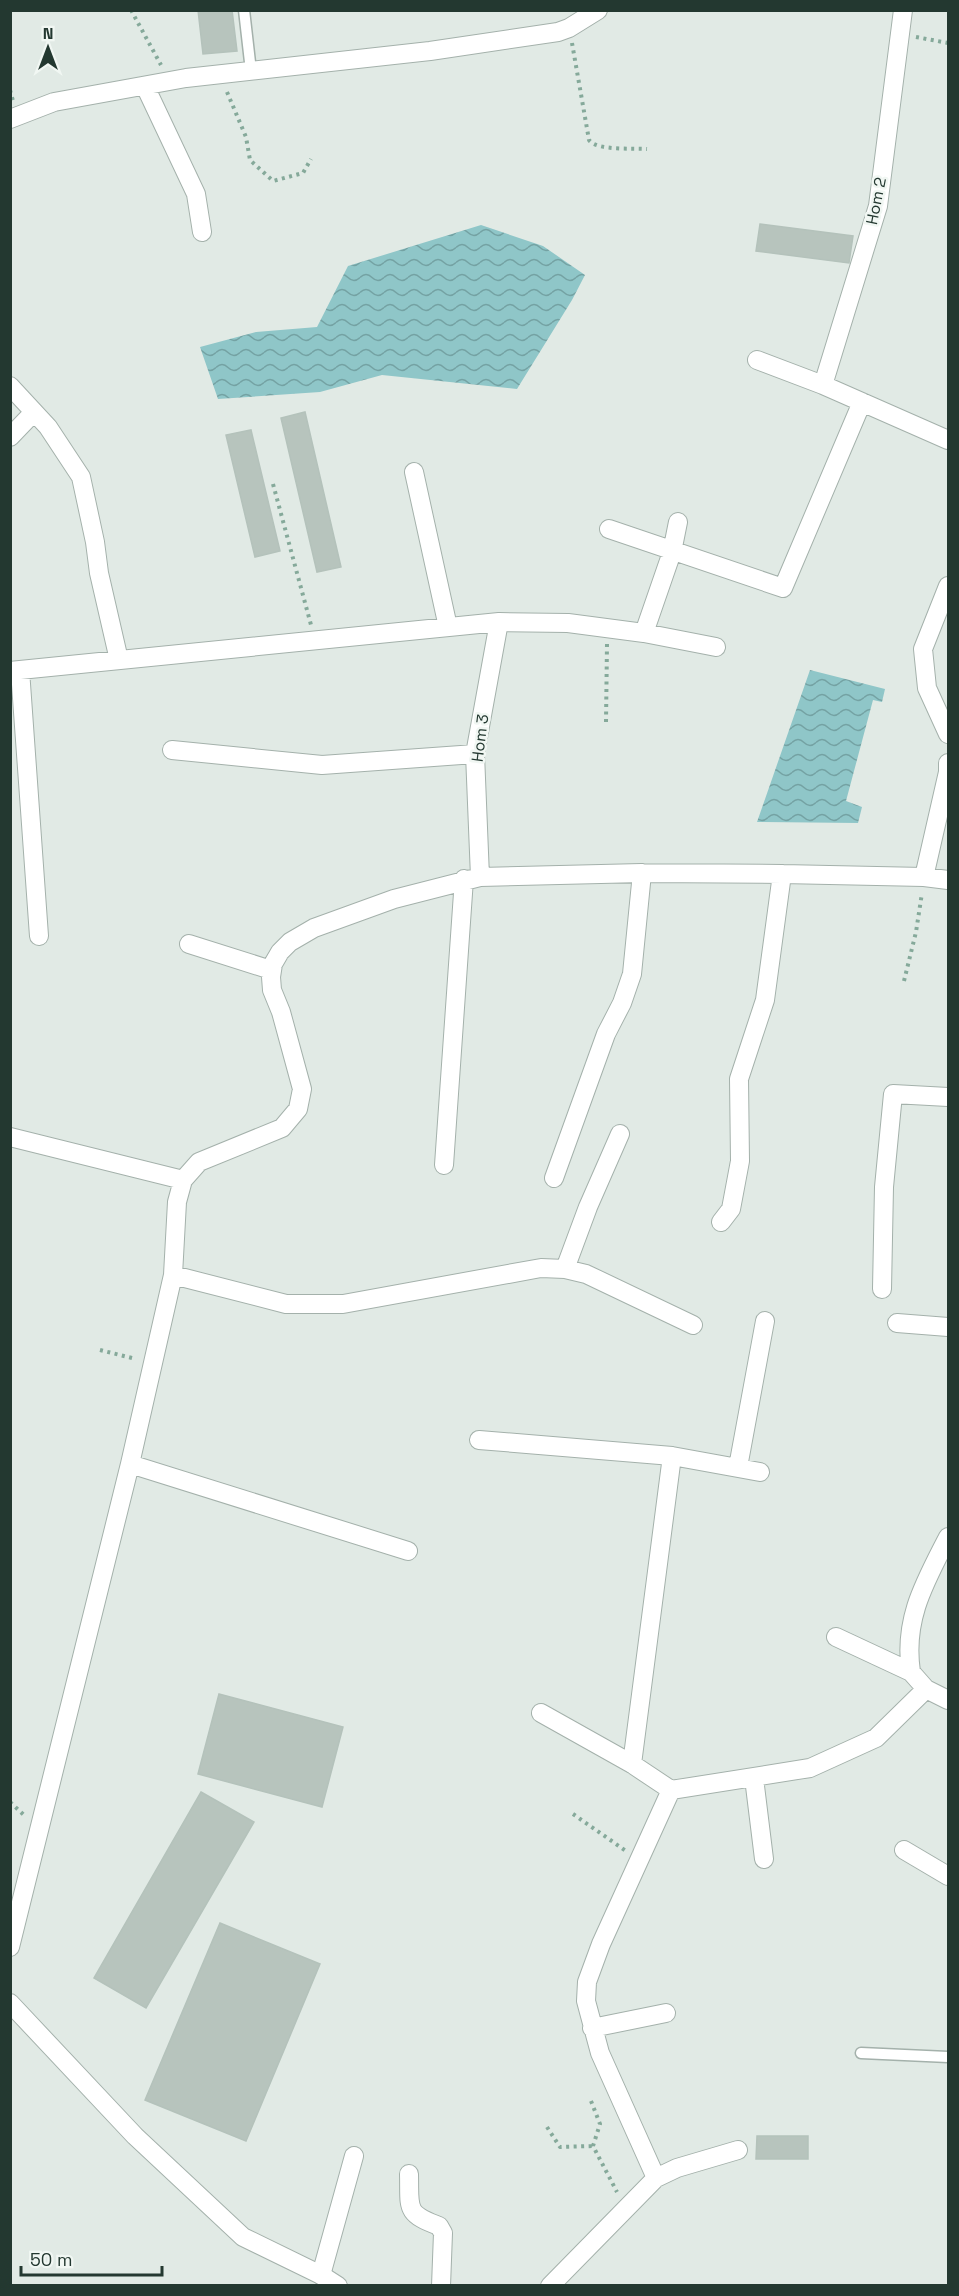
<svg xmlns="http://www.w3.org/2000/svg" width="959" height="2296" font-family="'Space Grotesk',sans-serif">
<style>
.water{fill:url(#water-waves)}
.building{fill:#b7c4bd;stroke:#b4c2bb;stroke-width:1.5}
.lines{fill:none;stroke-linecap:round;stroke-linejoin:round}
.service-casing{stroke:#a4b1ab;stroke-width:13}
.minor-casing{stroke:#a4b1ab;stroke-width:20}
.tertiary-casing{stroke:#a4b1ab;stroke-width:20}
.path{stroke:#85a99a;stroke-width:4;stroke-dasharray:3 4.5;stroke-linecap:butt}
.service{stroke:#fff;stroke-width:10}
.minor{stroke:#fff;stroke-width:18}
.tertiary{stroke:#fff;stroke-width:18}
.labels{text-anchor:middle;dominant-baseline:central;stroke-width:5;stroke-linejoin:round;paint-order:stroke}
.street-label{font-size:16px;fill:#233830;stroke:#f1f7f3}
</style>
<defs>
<pattern id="water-waves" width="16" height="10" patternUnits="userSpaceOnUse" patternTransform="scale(1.5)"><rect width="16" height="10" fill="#8fc6c8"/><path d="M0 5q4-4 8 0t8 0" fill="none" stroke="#74a2a3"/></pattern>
</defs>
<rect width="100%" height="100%" fill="#e1eae5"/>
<path class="water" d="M481 225 543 246 585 275 572 300 517 389 382 375 320 392 218 399 200 347 256 332 317 327 348 266Z
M810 670 885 689 882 702 873 700 846 801 862 807 858 823 757 822Z"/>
<path class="building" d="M198 10H232L237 51 203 54Z
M760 224 853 236 849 263 756 251Z
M305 412 341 567 317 572 281 418Z
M251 430 280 551 255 557 226 435Z
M219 1694 343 1727 322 1807 198 1774Z
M201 1792 254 1822 146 2008 94 1978Z
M220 1923 320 1964 246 2141 145 2100Z
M757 2136H808V2159H756Z"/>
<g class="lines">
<g class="service-casing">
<path id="service" d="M244 10 251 71
M861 2053 948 2057"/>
</g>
<g class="minor-casing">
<path id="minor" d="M145 86 196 194 202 232
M10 119 54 102 186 78 430 51 558 32 569 28 598 10
M757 360 823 385 948 440
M823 385 878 206 903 10
M10 386 48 427 81 477 95 542 99 573 119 660
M10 437 34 412
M414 472 448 627
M609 529 783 588 862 402
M948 586 923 649 927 688 948 734
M499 622 568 623 644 633 716 647
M644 633 672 552 678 522
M20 670 39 936
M10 671 499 622 475 754 480 877
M172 750 322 765 475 754
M924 877 948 772V763
M189 944 271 970
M10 1137 183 1180
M444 1165 464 879
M554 1178 606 1034 622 1003 632 974 642 873
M721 1222 731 1209 740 1161 739 1079 765 1000 782 874
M565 1269 588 1207 620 1134
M173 1275 286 1304H343L541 1268 565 1269 586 1274 693 1325
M882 1289 884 1187 893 1094 948 1097
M897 1323 948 1327
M479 1440 672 1456 760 1472
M130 1464 408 1551
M738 1467 765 1321
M836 1637 911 1672 926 1689 948 1700
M911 1672C903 1619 925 1582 948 1537
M541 1713 632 1764 671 1790 810 1768 876 1738 926 1689
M632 1764 672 1456
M754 1778 764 1859
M904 1850 948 1876
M10 1947 130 1464 173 1275 177 1202 183 1180 199 1162 282 1128 298 1109 302 1089 281 1012 272 990 271 977 273 964 280 952 290 942 314 928 394 899 480 877 642 873 782 874 924 877 948 880
M592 2028 666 2013
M409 2174C410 2208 404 2213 439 2226L443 2233 441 2286
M656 2178 600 2053 586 2001 587 1982 601 1944 671 1790
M321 2275 354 2156
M550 2286 656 2178 677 2168 738 2150"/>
</g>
<g class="tertiary-casing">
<path id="tertiary" d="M10 2003 135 2136 243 2237 321 2275 338 2286"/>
</g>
<path class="path" d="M131 10 161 65
M916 37 948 43
M572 43 589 140C597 151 633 148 647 149
M10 90 13 101
M227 92 246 137 250 160 273 181 303 173 311 159
M273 484 311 625
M606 722 607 644
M904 981 916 932 922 893
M100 1350 136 1359
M10 1802 26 1817
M573 1814 626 1851
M591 2101 600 2124 593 2146 617 2192
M547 2127 560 2147 593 2146"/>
<use href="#service" class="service"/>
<use href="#minor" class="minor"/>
<use href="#tertiary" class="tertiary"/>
</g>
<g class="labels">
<g class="street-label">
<text transform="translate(876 201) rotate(-79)">Hom 2</text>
<text transform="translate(480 738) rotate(-83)">Hom 3</text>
</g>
</g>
<rect width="959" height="2296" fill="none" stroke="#233830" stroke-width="24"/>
<g transform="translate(48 48)" stroke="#f1f7f3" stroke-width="4.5" paint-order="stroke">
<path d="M0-4.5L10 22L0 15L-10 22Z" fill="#233830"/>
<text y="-9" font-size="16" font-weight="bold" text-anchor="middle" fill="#233830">N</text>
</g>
<path d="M21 2266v9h141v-9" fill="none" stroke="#233830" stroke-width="3"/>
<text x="30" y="2266" font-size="18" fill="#233830" stroke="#f1f7f3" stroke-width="4.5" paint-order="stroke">50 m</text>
</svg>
